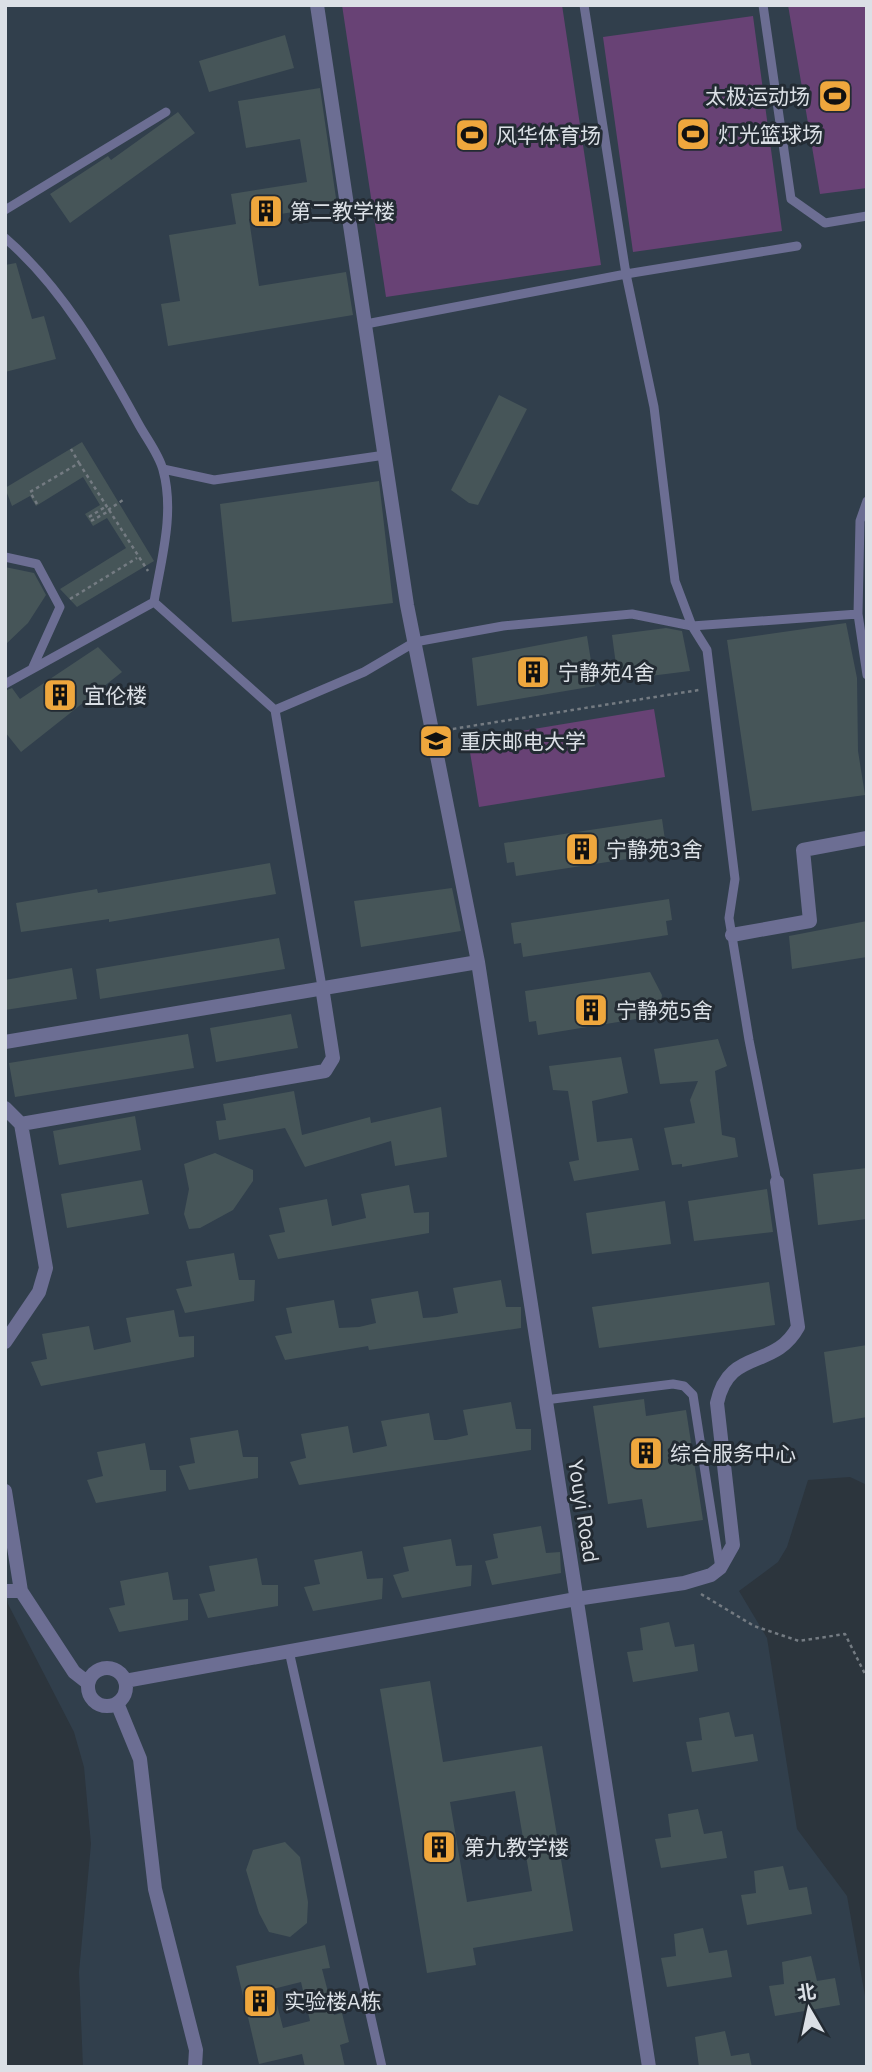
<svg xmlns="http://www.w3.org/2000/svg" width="872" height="2072" font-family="'IBM Plex Sans','Noto Sans SC',sans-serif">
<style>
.built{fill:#313f4c}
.grass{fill:#684275}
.building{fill:#465558;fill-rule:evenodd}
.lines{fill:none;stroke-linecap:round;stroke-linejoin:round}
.path{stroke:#747b82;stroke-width:2.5;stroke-dasharray:3.5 3.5;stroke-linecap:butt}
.lane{stroke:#6c6e93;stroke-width:9}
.street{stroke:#6c6e93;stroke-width:14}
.labels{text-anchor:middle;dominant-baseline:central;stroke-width:6;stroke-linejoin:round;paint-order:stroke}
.poi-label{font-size:21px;fill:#dbe0e6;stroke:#232b33;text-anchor:start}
.street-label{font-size:21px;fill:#dbe0e6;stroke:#232b33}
</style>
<rect width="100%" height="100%" fill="#2c353d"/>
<path class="built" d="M5 5H867V1485L850 1477 808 1480 787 1547 778 1562 739 1591 767 1638 797 1829 847 1896 867 2007V2067H83L79 1972 91 1844 84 1767 74 1732 8 1604 5 1588Z"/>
<path class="grass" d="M342 5H562L601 265 386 297Z
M788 5H867V188L820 194Z
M753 16 782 231 633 252 603 37Z
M654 709 665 777 479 807 468 740Z"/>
<path class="building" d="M285 35 294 68 209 92 199 61Z
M320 88 337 205 249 219 259 286 346 272 353 315 168 346 161 304 180 301 169 235 236 224 231 194 307 182 300 139 246 148 238 101Z
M178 112 195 133 70 223 50 194 108 156 111 160Z
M16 263 32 319 44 316 56 359 5 372V265Z
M499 395 527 409 478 505 469 503 451 490Z
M82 442 154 561 77 607 60 589 126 548 107 518 93 526 85 514 100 505 83 477 36 506 30 496 12 506 5 488Z
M379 481 393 603 232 622 220 504Z
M5 567 34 573 46 595 28 623 5 645Z
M846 623 857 678 858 751 865 795 752 811 727 640Z
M666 628 682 631 690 671 618 680 612 635Z
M587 636 595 686 477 706 472 658Z
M98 647 122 672 21 752 5 732V691L12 688 20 699Z
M662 819 665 840 658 841 660 854 516 876 514 862 507 863 504 843Z
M270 863 276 894 109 922V919L21 932 16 903 97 889 98 893Z
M452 888 461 931 361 947 354 901Z
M669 899 672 920 666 921 668 935 523 957 521 943 514 944 511 923Z
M867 921V957L792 969 789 936Z
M279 938 285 969 100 999 96 969Z
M72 968 77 999 5 1010V980Z
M650 972 662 995 661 1002 649 1017 538 1035 536 1021 529 1022 525 991Z
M291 1014 298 1048 216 1062 210 1028Z
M188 1034 194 1068 15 1097 9 1063Z
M718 1039 727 1066 715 1071 722 1135 735 1138 738 1157 682 1167V1164L672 1165 664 1128 695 1123 690 1100 698 1081 660 1084 654 1049Z
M621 1057 628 1093 592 1101 597 1142 632 1138 639 1170 574 1181 569 1162 579 1160 568 1091 553 1090 549 1066Z
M294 1091 302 1135 370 1117 371 1123 441 1107 447 1157 395 1166 391 1141 305 1167 285 1128 219 1140 216 1121 226 1120 223 1104Z
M135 1116 141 1150 59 1165 53 1131Z
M215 1153 253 1170V1181L233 1210 200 1228 189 1229 184 1214 189 1189 184 1164Z
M867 1168V1219L818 1225 813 1174Z
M142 1180 149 1214 67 1228 61 1194Z
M409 1185 414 1213 429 1212V1233L278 1259 269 1235 285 1232 279 1208 327 1199 332 1226 366 1218 361 1194Z
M767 1189 773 1232 694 1241 688 1201Z
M665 1201 671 1244 592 1254 586 1213Z
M234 1253 239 1280H255L254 1301 185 1313 176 1289 192 1286 186 1261Z
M501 1280 506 1307H521V1328L369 1350 368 1346 285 1360 275 1336 292 1333 286 1308 334 1300 339 1328 359 1327 376 1323 371 1299 418 1291 423 1318 437 1317 458 1313 453 1288Z
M769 1282 775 1325 599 1348 592 1307Z
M174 1310 179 1337 194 1336V1357L41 1386 31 1362 47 1359 42 1334 89 1326 94 1350 131 1342 126 1318Z
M867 1345V1417L833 1423 824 1352Z
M644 1399 646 1416 686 1410 703 1520 647 1528 642 1499 608 1504 593 1406Z
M511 1402 516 1429H531V1450L299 1485 290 1462 306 1458 301 1434 348 1426 353 1453 387 1446 381 1421 429 1413 434 1440H446L468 1435 463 1410Z
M238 1430 243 1457H258V1478L189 1490 179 1466 195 1463 190 1438Z
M145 1443 150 1470H166V1491L96 1503 87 1480 103 1476 97 1452Z
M541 1526 546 1553 560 1552 561 1573 492 1585 485 1561 498 1558 493 1534Z
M451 1539 456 1566 472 1565 471 1586 402 1598 393 1575 409 1571 403 1547Z
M362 1551 367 1579 383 1578 382 1599 313 1611 304 1587 320 1584 314 1560Z
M257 1558 262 1585H278V1606L208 1618 199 1594 215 1591 209 1566Z
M168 1572 173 1600 188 1599V1620L119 1632 109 1608 125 1605 120 1581Z
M669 1622 675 1647 694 1644 698 1671 633 1682 627 1652 643 1650 640 1628Z
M430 1681 443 1762 542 1746 573 1931 473 1948 476 1965 427 1973 380 1689ZM515 1791 532 1891 467 1902 450 1802Z
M729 1712 735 1737 753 1734 758 1761 692 1772 686 1742 702 1740 699 1718Z
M698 1809 704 1834 722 1831 727 1858 661 1868 655 1839 671 1837 668 1814Z
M285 1842 300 1857 308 1902 307 1923 290 1937 269 1932 259 1913 246 1870 253 1850Z
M783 1866 789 1890 807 1887 812 1914 747 1925 741 1895 756 1893 754 1871Z
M703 1928 709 1953 727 1950 732 1977 667 1987 661 1958 676 1956 674 1934Z
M325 1945 330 1968 322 1969 334 2015 342 2013 349 2042 340 2045 345 2067H305L302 2054 259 2064 236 1966ZM301 1982 310 2021 283 2028 273 1989Z
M811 1956 817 1981 835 1978 840 2005 775 2016 769 1986 784 1984 782 1962Z
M725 2031 731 2056 749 2053 752 2067H699L695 2037Z"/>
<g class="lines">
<path class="path" d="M79 463 148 571
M37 504 30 492 79 463 71 449
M108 510 123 500
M89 517 105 507
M91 521 109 511
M70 599 137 558
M446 730 699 690
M701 1594 754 1626 799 1641 845 1634 867 1678"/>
<path class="lane" d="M763 5 791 199 825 223 867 216
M5 210 166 112
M5 238C62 287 102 357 138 423 146 438 159 454 163 470 175 513 161 560 154 602
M797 246 626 274 654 407 675 581 692 626 858 614 867 675
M366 324 626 274 584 5
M163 469 214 480 385 455
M5 557 37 564 60 607 32 669
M154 602 275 710
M858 614 860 521 867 501
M5 684 154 602
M322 987 275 710 364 672 415 642 503 626 632 614 692 626 707 650 735 879 729 918 749 1040 777 1182
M545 1400 673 1384 684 1386 693 1395 720 1568
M289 1651 382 2067"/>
<path class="street" d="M732 935 810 921 803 850 867 838
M478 962 649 2067
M5 1042 478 962 407 605 317 5
M5 1108 21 1124 46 1268 39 1292 5 1342
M21 1124 325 1071 333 1058 322 987
M5 1491 21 1591 74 1672 88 1683
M5 1591H21
M88 1687a19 19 0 1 1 38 0a19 19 0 1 1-38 0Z
M125 1681 576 1599 684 1583 711 1575 720 1568 733 1545 717 1403C729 1347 774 1371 798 1327L777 1182
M117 1703 140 1759 155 1889 196 2050 195 2067"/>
</g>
<defs>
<g id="stadium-square" transform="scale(1.75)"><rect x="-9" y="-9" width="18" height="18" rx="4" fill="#efa73d" stroke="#232b33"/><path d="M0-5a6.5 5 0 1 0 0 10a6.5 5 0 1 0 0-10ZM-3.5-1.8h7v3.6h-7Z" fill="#111"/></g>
<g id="building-square" transform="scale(1.75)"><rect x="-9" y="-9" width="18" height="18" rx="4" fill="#efa73d" stroke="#232b33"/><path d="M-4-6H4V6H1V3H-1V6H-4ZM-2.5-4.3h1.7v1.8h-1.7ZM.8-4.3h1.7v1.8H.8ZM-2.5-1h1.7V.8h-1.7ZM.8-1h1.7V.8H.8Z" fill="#111"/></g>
<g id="university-square" transform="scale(1.75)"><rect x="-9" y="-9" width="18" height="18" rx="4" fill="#efa73d" stroke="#232b33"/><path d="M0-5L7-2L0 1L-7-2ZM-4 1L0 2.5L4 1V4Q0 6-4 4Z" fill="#111"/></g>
</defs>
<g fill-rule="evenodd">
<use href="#stadium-square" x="835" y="96"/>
<use href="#stadium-square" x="693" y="134"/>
<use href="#stadium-square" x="472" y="135"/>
<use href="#building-square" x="266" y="211"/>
<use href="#building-square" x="533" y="672"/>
<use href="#building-square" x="60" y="695"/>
<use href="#university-square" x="436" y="741"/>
<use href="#building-square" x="582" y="849"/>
<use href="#building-square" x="591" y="1010"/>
<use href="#building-square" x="646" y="1453"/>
<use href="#building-square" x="439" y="1847"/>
<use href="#building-square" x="260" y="2001"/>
</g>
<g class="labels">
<g class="poi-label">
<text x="810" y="96" text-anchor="end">太极运动场</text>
<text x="718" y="134">灯光篮球场</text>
<text x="496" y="135">风华体育场</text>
<text x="290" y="211">第二教学楼</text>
<text x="558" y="672">宁静苑4舍</text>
<text x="84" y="695">宜伦楼</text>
<text x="460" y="741">重庆邮电大学</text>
<text x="606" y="849">宁静苑3舍</text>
<text x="616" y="1010">宁静苑5舍</text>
<text x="670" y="1453">综合服务中心</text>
<text x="464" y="1847">第九教学楼</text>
<text x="284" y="2001">实验楼A栋</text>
</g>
<g class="street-label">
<text transform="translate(584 1511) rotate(81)">Youyi Road</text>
</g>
</g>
<rect width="872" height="2072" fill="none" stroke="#dbe0e6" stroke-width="14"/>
<g transform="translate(809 2009) rotate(351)" stroke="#232b33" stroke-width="5" paint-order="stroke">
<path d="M0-5L12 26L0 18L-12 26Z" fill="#dbe0e6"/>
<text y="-10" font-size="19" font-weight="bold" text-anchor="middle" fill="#dbe0e6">北</text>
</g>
</svg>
